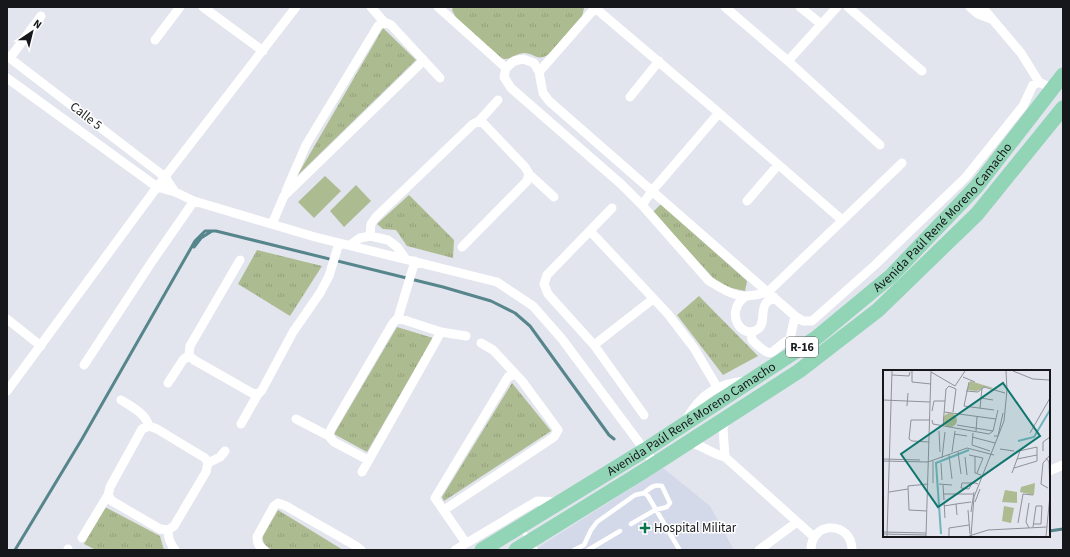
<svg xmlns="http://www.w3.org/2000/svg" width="1070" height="557" font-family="'Source Sans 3',sans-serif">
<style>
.built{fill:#d4d9ea}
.grass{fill:#adbb91}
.park{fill:url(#park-tufts)}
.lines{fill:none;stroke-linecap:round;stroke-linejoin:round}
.stream{stroke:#56858b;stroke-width:3}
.lane{stroke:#fff;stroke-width:4.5}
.street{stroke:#fff;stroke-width:9}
.primary{stroke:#91d4b6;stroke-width:15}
.poi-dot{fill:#09744d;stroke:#fff;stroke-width:1.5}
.labels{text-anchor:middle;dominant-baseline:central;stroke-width:3;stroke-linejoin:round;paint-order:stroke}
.shield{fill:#fff;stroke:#5c5d5f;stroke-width:1}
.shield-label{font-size:12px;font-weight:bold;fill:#16171a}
.street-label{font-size:13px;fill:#16171a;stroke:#fff}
.poi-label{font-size:13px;fill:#16171a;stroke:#fff;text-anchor:start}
.inset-river{fill:none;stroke:#72b4bc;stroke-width:2}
.inset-road{fill:none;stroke:#909299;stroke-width:1}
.view{fill:#0f766e;fill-opacity:0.15;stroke:#0f766e;stroke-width:2}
.inset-edge{fill:none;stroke:#16171a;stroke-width:2}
</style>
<defs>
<pattern id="park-tufts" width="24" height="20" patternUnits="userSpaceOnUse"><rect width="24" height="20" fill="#adbb91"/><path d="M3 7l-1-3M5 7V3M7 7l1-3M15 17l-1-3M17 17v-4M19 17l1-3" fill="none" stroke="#94a07c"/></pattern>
</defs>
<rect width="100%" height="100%" fill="#e2e4ee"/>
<path class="built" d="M663 468 710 506 734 550H534Z"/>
<path class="grass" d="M325 176 341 191 314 218 298 202Z
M356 185 371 201 344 227 330 211Z"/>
<path class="park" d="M453 7H583L584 8 582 17 549 54C537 62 536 54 525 53 513 53 511 63 497 57L456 18 452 10Z
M383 28 416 60 297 176Z
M409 195 454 240 453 258 407 246 396 230 383 229 377 224Z
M661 204 747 281 745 291 727 287 716 281 653 212Z
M257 250 322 266 290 316 238 284Z
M699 296 758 356 723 375 677 315Z
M397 327 433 338 367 452 334 434Z
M512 383 551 431 444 501 442 497Z
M105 507 160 536 164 550H96L84 544Z
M278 510 343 550H273C267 547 262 544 263 536Z"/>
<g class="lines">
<path class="stream" d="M194 247 201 238 212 231
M1049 531 1063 529
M1020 536H1021
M15 550 82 439 195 241 205 231H216L443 287 491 301 515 313 530 326 609 435 614 439"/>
<path class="lane" d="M631 524 655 510 667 507 670 503 662 486C654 484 650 488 644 493
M521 528 536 550
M574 550 584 545 591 530 597 522 635 495 644 493 648 496 679 549
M588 550 620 531"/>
<path class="street" d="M203 7 263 51
M371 7 384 22 391 25 440 78
M438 7 506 68 504 77 511 88 621 184 642 205 709 281C720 287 732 296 745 296 753 296 761 294 768 292L902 163
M594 7 719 113 842 220
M725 7 788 61 880 145
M800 7 821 24
M848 7 922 71
M970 7 978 14 991 19
M982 7 1021 53 1039 82
M155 40 180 7
M7 56 165 177 175 192
M10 58 41 16
M788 61 837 7
M506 68 514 61 523 59 534 63 539 72 543 93 549 101 795 316
M539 72 595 8
M7 78 157 187 175 192 194 201 315 237 497 282 533 306 562 339 655 464
M630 97 659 61
M479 121 484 124 525 167 529 174 554 197
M286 191 306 145 378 26 384 22
M747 201 778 165
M642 205 652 191 719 113
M612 208 547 275 544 284 548 294 594 345 644 415
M272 224 284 196 420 64 423 59
M590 231 668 314 694 348 717 387
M370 236 371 224 376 217 473 124 479 121 498 100
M350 245 360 238 370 236 388 240 397 247 405 258
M462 247 527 181 529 174
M746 296C723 312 742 341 758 329 766 323 760 311 766 303 768 301 771 299 774 297
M398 318 441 332 466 336
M7 319 41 346
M751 332 752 340C776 363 768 350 790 339L795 316 803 321H812L875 265 966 177 1023 106 1033 85 1039 82 1053 89
M594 345 653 299
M189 355 194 360 252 393 258 394
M84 365 151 263 194 201
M168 383 183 360 189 355 190 346 240 260
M7 391 157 187 296 7
M121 400C132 407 145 413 149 426
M296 419 329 436 334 442 368 460
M686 420C700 394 718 383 747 381
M241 424 258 394 262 390 293 332 320 293 329 276 339 243
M329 436 331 429 393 323 398 318 415 261
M689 442C702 445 712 454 725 457L723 429 726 418
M725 457 814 537
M208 463 220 457 225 451
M1049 471 1063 465
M362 472 441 332
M108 495 112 501 160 529 168 530
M444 510 554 437 558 430 522 381 493 350 481 343
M82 538 108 495 110 487 142 429 149 426 157 429 205 458 208 463 206 472 174 526 168 530C168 539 170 544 175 550
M466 543 435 498 508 377 515 374
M68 550V549
M264 550C259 546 257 544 257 537L274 506 278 503 286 506 356 546 361 550
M455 550 537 501 559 502
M759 550 797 522
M811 550C811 520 852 521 852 550"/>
<g class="primary">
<path id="s1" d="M482 550 645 450 816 338 891 276 977 186 1063 75"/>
<path d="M516 550 644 471 799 371 878 310 977 214 1063 108"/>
</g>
</g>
<path class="poi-dot" d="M643 522h4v4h4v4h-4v4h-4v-4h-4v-4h4z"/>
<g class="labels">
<rect class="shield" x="786" y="337" width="32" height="20" rx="3"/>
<g class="shield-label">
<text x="802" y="347">R-16</text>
</g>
<g class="street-label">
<text transform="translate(86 116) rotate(38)">Calle 5</text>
<text stroke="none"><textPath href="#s1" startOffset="571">Avenida Paúl René Moreno Camacho</textPath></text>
<text stroke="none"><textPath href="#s1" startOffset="247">Avenida Paúl René Moreno Camacho</textPath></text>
</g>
<g class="poi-label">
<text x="654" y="528">Hospital Militar</text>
</g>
</g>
<g transform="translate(883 370)">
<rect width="167" height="167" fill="#e2e4ee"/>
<path d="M122 120 134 122V133L119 132ZM121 136 131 138 128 153 119 151Z" fill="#adbb91"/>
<path d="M87 11 114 19 102 17 94 21 84 20ZM60 50a7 7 0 1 1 14 0a7 7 0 1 1-14 0ZM152 113 151 125 137 122 138 117Z" fill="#adbb91"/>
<path class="inset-river" d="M135 71 151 67 167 40M58 164 53 93 86 80"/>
<path class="inset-road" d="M29 1V12L48 14M130 1 150 9 167 10M48 2 72 16 82 1M9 5 26 6 27 2M80 7 92 12M86 12 81 36 111 40M83 21 95 22M95 22 101 17 122 23M98 28 110 30M0 30 47 32M24 36 25 23M97 38 99 18M49 41 51 31H62M61 42 113 49M49 50 50 54 106 64 110 61 115 40M74 55 110 61M60 56 63 19 66 16 73 19 70 42M56 61 57 82M93 61 94 47M90 63 89 75 107 81M147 63 167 28M71 64 84 66M111 66H115L120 43M89 67 112 73M46 72 29 71 26 69 28 50H47M117 79 131 81M160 81V72L167 67M69 82 72 61M75 82 78 104M66 85 69 109M86 85 100 88 94 103M92 86V103L98 105M82 87 84 105M59 88 62 62M163 88 166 92 167 120M0 89 37 90M134 89 154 85M0 91 45 92 84 78 111 85M50 91V113M58 93 59 110M131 98 154 91V77L136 81M129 103 137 81M89 113 86 119 78 118 79 113H92L95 114M56 114 69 115M60 115 61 130M165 118 158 114 160 93 167 85M6 122 25 119M61 124H90M61 132 62 148M92 132 97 119M146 133 143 152 146 158M61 136 73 134M85 140 87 164M44 141 26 140 25 116 45 114M88 142 91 122M74 145 73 134 88 132M135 153 140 124 150 125M150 157 153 136H159L158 154H151M0 162 43 163M0 164 43 165M4 166 9 1M43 166 48 1M66 166V158L86 155M86 166 105 160 164 157M88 166 91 127 121 51 124 20 123 1M163 166 167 125"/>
<path class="view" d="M120 13 157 66 55 137 18 84Z"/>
<rect width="167" height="167" class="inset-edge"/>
</g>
<rect width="1070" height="557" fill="none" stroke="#16171a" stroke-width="16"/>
<g transform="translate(32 32) rotate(35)" stroke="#ffffff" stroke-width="3" paint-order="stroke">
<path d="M0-3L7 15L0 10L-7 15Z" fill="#16171a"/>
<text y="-6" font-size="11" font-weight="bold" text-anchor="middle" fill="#16171a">N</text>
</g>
</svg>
